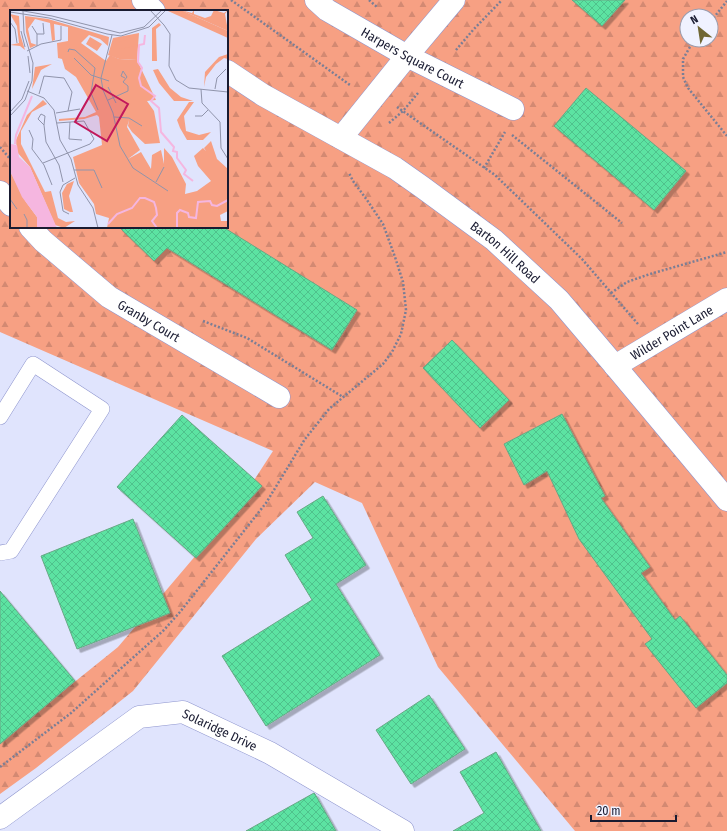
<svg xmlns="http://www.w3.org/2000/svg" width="727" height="831" font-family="'Fira Sans Condensed',sans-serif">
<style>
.forest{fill:url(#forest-firs);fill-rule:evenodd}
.building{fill:url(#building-cross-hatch);stroke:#68a885;filter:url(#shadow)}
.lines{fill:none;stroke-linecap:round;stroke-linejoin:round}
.service-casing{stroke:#8e95ce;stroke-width:16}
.minor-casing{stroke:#8e95ce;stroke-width:23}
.path{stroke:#7b7e95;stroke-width:2.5;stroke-dasharray:2 2;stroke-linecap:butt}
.service{stroke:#fff;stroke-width:15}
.minor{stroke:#fff;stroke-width:22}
.labels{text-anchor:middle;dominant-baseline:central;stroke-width:3.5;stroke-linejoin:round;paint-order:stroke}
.street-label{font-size:13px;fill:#191b31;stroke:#f0f2ff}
.inset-river{fill:none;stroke:#f5b6e0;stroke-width:2}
.inset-road{fill:none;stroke:#9094ab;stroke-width:1}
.view{fill:#c2185b;fill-opacity:0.15;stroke:#c2185b;stroke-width:2}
.inset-edge{fill:none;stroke:#191b31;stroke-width:2}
</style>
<defs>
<pattern id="forest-firs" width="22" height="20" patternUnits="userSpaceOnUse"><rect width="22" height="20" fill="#f7a083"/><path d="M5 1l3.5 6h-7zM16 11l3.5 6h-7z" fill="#d38972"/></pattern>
<pattern id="building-cross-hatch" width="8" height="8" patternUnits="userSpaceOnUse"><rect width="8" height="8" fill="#5ce3a2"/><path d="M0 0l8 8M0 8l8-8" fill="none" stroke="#4fc28c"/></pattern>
<filter id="shadow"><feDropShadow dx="3.5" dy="3.5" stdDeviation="0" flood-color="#0004"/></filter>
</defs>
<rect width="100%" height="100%" fill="#e0e4fd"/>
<path class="forest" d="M0 0H727V831H575L438 667 362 503 315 482 256 539 133 691 36 768 0 794V742L118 647 236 508 273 451 0 332ZM11 11H227V227H11ZM687 16H711V40H687Z"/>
<path class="building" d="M572 0H625L602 26Z
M586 88 686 171 654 210 554 126Z
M119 227H223L357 310 332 350 167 248 154 261Z
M452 340 509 400 480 428 423 368Z
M562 414 605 496 601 498 650 567 641 573 675 620 680 616 727 675V683L696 708 645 644 652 639 579 539 547 471 524 485 504 444Z
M182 415 262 486 196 558 117 487Z
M323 496 366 565 336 584 380 655 266 726 222 656 312 600 285 555 313 538 297 512Z
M133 519 170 613 77 649 41 556Z
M0 591 75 681 0 744Z
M429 695 465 749 411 784 376 730Z
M496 752 541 831H453L484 813 460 772Z
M314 793 315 794 336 831H246Z"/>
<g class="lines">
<g class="service-casing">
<path id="service" d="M0 417 33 364 102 409 11 551 0 553"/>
</g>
<g class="minor-casing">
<g id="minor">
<path d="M143 0 154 11"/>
<path id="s1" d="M316 0 327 10 407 56 513 109"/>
<path id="s2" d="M227 71 263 95 395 168 422 187 494 240 559 300 615 366 727 500"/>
<path d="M341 138 407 56 454 0"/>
<path d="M0 192 11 205"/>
<path id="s3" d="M30 227 43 241 109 297 279 397"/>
<path id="s4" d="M615 366 727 299"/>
<path id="s5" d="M0 818 139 717 183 712 270 753 403 831"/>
</g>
</g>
<path class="path" d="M231 0 350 85
M369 0 377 7
M711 21 727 1
M694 40 683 59V77L688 88 727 136
M456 50 473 30 502 0
M397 107 495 175 582 259 638 324
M389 123 403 111 418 93
M512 135 622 223
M0 147 11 160
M484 168 505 132
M611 293 627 282 650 274 727 252
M203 321 247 338 343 397
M0 767 71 713 164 630 180 612 266 503 305 439 329 409 383 364 392 352 401 334 406 310 403 282 395 257 383 224 367 200 353 181 349 173"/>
<use href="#service" class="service"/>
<use href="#minor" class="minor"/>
</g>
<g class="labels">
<g class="street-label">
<text stroke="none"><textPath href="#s1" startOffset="113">Harpers Square Court</textPath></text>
<text stroke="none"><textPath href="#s2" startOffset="333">Barton Hill Road</textPath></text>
<text stroke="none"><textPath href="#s3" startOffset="152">Granby Court</textPath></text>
<text stroke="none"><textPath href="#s4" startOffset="66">Wilder Point Lane</textPath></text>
<text stroke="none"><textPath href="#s5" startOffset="257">Solaridge Drive</textPath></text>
</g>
</g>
<g transform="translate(10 10)">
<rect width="218" height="218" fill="#e0e4fd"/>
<path d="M171 0 218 21V28L158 1ZM42 54 31 60 22 79 25 57Z" fill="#f7a083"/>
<path d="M0 4 9 6 10 24 15 40 10 36 0 35 9 33 7 16ZM15 6 38 9 99 27 98 36 90 29 79 25 71 33 96 51 100 45 109 49 127 50 146 90 137 91 144 101 150 133 135 134 122 122 118 116 119 110 117 117 130 140 118 149 131 142 141 159 142 145 151 140 154 154V138L162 147 176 174 175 184 187 181 201 171 188 156 184 146 193 138 196 141 194 138 201 131 207 149 218 159V201L210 205 211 211H218V218H97L99 208 86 204 84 194 69 173 63 147 92 135 89 107 87 105 74 109 49 111V109L75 107 86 102 66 67 55 59 52 49 48 48 47 33 58 31V17L44 14 45 30 42 31 40 13 25 9 18 19 21 33 27 35 20 38 16 22ZM149 13 151 15 146 19 147 51H142V18ZM218 36V49L214 48 206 54 196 67 194 77 195 62 209 47 218 44ZM148 59 160 78 171 87 183 91H164L149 73 143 60ZM33 90 37 94 22 102 11 121V134L35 182 41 181 48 208 56 212 65 211 54 218 45 215 20 157 7 142 6 130 17 105ZM179 92H184L174 106 176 121 189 125 201 122 193 130H177L170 118 167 110ZM0 161 16 192 27 207V218H0ZM64 171 59 186 63 202H60L54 199 52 183 57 174Z" fill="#f7a083"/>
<path d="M171 0 182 3 184 0V4L195 8 201 6 204 0 214 3 218 0 215 4 218 21ZM129 23 127 50 109 49 98 45 103 28Z" fill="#f7a083"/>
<path d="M80 27 92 34 87 41 76 34ZM123 28 124 36 110 39 109 32Z" fill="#f7a083"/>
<path d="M1 134 7 135 9 147 20 157 47 218H27V207L12 187 0 161Z" fill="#f5b6e0"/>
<path class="inset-river" d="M135 25 134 34 129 35 128 52 132 58 129 68 131 76 145 86 141 91 149 98 151 122 164 137 163 141 167 142V148L176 160 174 164 183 171M5 134 6 125 22 86M98 214 107 204 122 198 130 188H135L144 192 146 198 147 205 142 211 147 218M167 218V203L170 200 178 203 179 207 186 208 188 192 200 191 202 195 207 196 218 190"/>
<path class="inset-road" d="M8 0 42 6 110 23 134 17 152 0M140 0 154 15 160 24 159 56 166 70 179 78 218 82M0 2 39 8 97 24 111 26 139 17 156 0M0 12 5 19 7 33M22 16 27 24V36M11 21 15 37M27 24H34L33 13M102 25 91 68 93 80 103 103 110 136 123 158 158 181M17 41 31 34 51 30V16M58 42 59 39 65 40 85 58 81 83 88 100M18 46 20 63M64 48 81 65 99 71M98 77 106 93M191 79 192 93 210 112 211 138 218 149M205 79 207 68 216 59M17 81 34 88 44 100 50 130 61 149 68 175 83 198 88 218M29 84 34 66 54 68 62 82 58 101M98 90 118 81V76L113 72 117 67 113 61 111 66 115 68M0 102 12 89 19 71M46 103 70 99M31 104 35 106 34 115 28 109ZM0 106 15 90 22 71 23 53 14 23 13 1M185 106H192L198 100M104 107 119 108 132 116M60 112 59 129 72 130M34 115 36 132 49 155 53 172M19 120 23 129 22 139 34 155 42 175M33 153 80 134 84 129 74 111 47 113M64 160H84L92 178M146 172 154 157M0 189 7 199M14 204 17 210V218M59 204 53 201 50 182 53 175 65 168"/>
<path class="view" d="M86 75 118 94 97 131 65 112Z"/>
<rect width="218" height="218" class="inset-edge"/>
</g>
<g transform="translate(699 28) rotate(330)"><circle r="19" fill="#f0f2ff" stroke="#9a9cad"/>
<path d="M0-3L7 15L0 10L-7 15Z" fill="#706734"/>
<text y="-6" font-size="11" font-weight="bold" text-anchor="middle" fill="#191b31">N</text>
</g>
<path d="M591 815v6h85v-6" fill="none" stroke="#191b31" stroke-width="2"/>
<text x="597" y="815" font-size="12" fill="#191b31" stroke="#f0f2ff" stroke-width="3" paint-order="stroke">20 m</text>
</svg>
